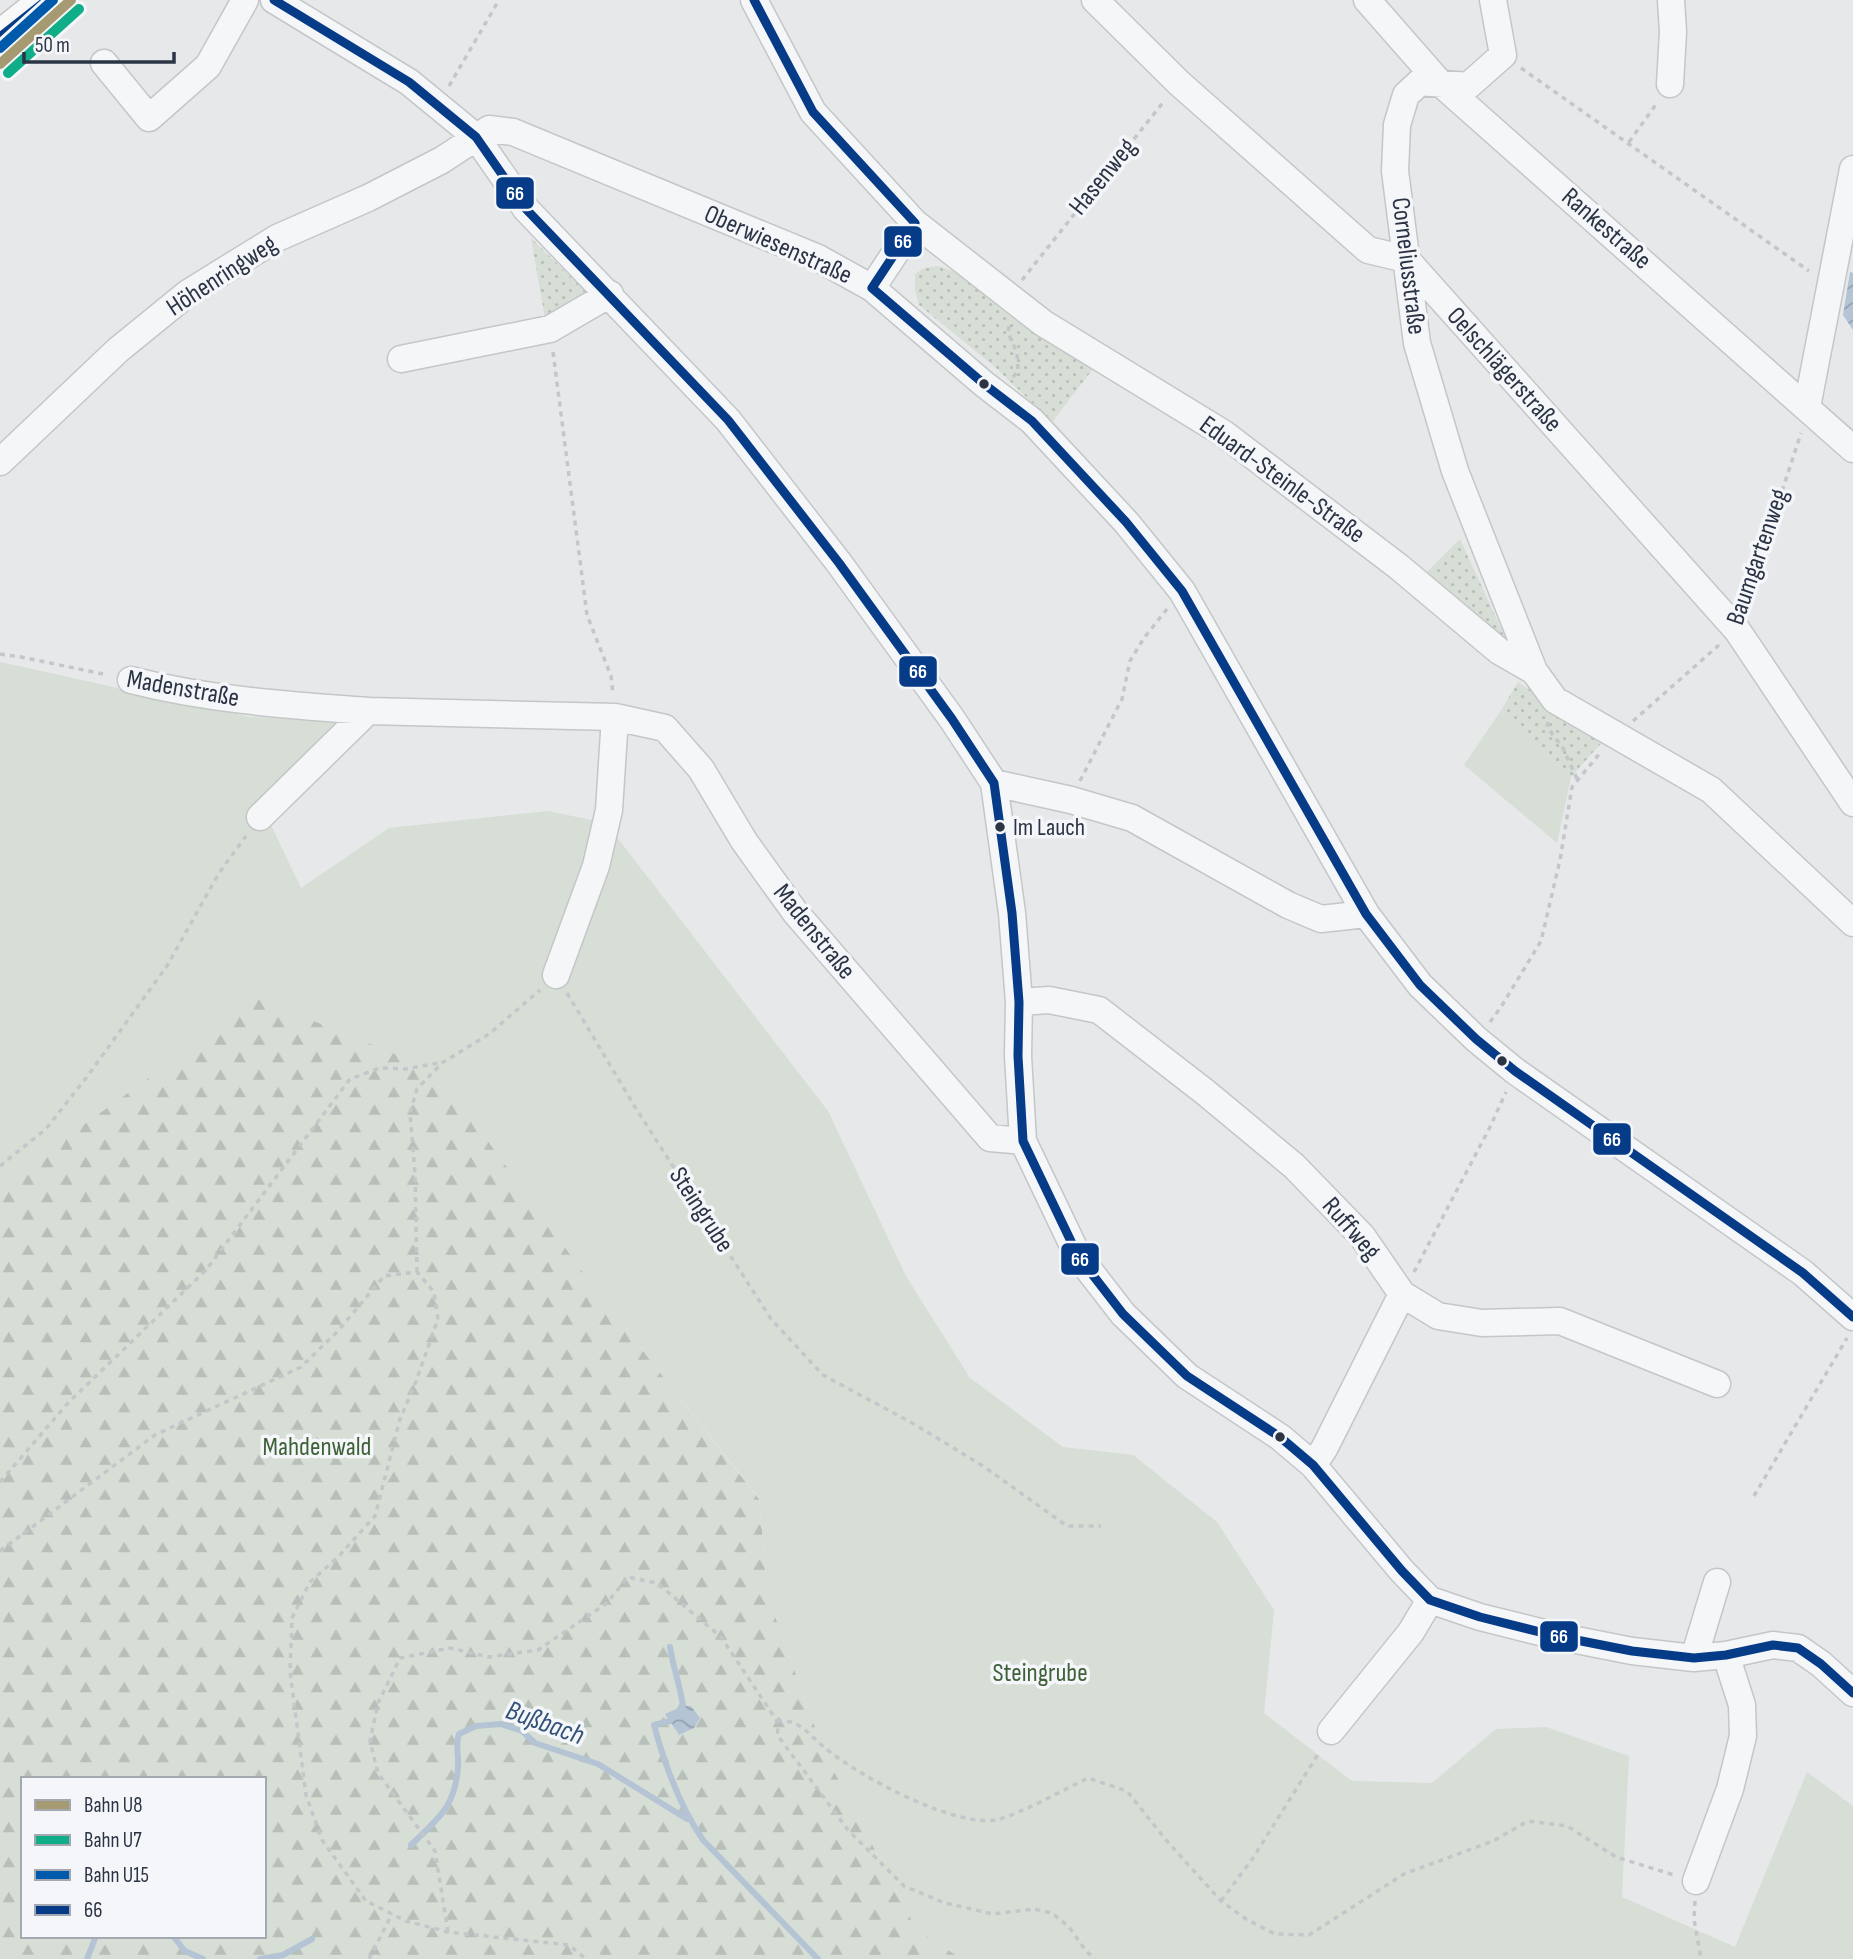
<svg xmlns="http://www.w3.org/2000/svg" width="1853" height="1959" font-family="'Sofia Sans Condensed',sans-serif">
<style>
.green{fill:#d6ded6}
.forest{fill:url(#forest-firs);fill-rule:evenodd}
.park{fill:url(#park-dots)}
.water{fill:url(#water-waves)}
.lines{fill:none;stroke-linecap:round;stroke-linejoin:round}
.stream{stroke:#b4c4d5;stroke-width:6}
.minor-casing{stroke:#c4c6c8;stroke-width:29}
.major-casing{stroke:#c2c5c8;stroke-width:36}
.path{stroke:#c5c6ca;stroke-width:3.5;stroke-dasharray:5 5;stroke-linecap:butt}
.minor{stroke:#f5f6f7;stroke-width:26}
.major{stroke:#f8f8f8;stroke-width:33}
.bus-1-casing{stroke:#f4f6f9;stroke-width:14}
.bus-1{stroke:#063b88;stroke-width:9}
.rail-1-casing{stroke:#f4f6f9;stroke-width:16}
.rail-2-casing{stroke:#f4f6f9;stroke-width:16}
.rail-3-casing{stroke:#f4f6f9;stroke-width:16}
.rail-1{stroke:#a59a72;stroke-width:10}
.rail-2{stroke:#0fae89;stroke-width:10}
.rail-3{stroke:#005aab;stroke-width:10}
.bus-dot{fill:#2b3445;stroke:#f4f6f9;stroke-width:2.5}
.labels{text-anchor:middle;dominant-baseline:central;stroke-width:7;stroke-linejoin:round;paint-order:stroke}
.bus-label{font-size:24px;fill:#2b3445;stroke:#f4f6f9;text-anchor:start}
.street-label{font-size:26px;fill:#2b3445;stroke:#f4f6f9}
.park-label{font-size:26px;fill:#3f6138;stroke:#f4f6f9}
.water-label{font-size:28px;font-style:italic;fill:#34527a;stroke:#f4f6f9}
.line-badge{stroke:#f4f6f9;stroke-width:2.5}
.badge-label{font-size:19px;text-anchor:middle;font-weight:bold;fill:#fff}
</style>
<defs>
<pattern id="forest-firs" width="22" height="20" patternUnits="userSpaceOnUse" patternTransform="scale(1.75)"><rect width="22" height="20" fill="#d6ded6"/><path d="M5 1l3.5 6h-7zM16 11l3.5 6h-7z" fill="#b8bfb9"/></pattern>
<pattern id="park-dots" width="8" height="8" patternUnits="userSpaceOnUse" patternTransform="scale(1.75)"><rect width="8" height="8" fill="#d6ded6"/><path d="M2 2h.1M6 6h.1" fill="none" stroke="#b8bfb9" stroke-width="1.8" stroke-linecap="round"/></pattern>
<pattern id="water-waves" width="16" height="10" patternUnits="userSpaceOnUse" patternTransform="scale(1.75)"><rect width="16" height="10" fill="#b4c4d5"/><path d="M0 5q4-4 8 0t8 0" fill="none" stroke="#93a0af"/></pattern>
</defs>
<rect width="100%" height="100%" fill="#e6e8ea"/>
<path class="green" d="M0 662 250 717 341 721 260 802 301 888 389 828 548 811 606 823 828 1111 906 1276 970 1378 1063 1447 1133 1455 1217 1522 1274 1610 1264 1713 1352 1781 1432 1783 1496 1729 1546 1727 1629 1756 1622 1897 1735 1947 1807 1772 1853 1806V1959H962L916 1929 824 1752 768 1597 759 1498 603 1300 27 1166 0 1185Z
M1500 712 1571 777 1557 843 1464 765Z"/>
<path class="forest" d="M259 999 437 1071 603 1300 759 1499 768 1597 824 1752 916 1929 962 1959H0V1185ZM23 1779H264V1936H23Z"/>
<path class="park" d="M531 238 592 298 546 324Z
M938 266 962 274 1093 369 1052 422 995 367 919 305 915 290V274L924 268Z
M1460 539 1509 646 1424 575Z
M1518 682 1604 740 1571 777 1500 712Z"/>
<path class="water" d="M1850 272 1853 273V330L1843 315Z
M683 1706H691L700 1718 694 1728 679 1735 665 1714Z"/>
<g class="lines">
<path class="stream" d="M670 1647C673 1667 680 1685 683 1706L670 1721 654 1725C665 1766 679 1805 703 1840L818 1959
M411 1845C439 1818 455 1807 458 1767 459 1755 455 1745 459 1734L476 1726 501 1724 522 1731 535 1743 598 1764 687 1819
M173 1936 185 1951 203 1959
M87 1959 96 1936
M260 1959 283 1955 312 1939"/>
<g class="minor-casing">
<path id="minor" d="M274 0 409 82 476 137 526 209 728 420 839 563 952 719 994 783 1012 913 1019 1002 1018 1056 1023 1141 1078 1256 1123 1314 1187 1376 1280 1437 1313 1465 1402 1571 1430 1600 1480 1617 1556 1636 1632 1651 1694 1658 1726 1655 1773 1645 1798 1648 1821 1664 1853 1693
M754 0 813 112 915 223 1043 323 1223 433 1399 567 1499 651 1534 671 1555 700 1711 790 1853 923
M1095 0 1179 83 1368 250 1406 259 1737 630 1853 803
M1367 0 1439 82 1853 449
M1493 0 1503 55 1468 86 1420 82 1406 95 1397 125 1395 171 1417 343 1455 471 1534 671
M104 63 149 118 208 66 245 0
M1670 84 1673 32 1671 0
M872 288 915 223
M401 359 550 329 610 294
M1807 407 1853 169
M0 462 118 350 188 293 277 238 368 198 442 160 489 129 513 132 818 258 872 288 984 384 1032 421 1126 522 1182 591 1366 914 1420 985 1476 1039 1515 1071 1803 1273 1853 1317
M131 680C209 700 288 705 368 711
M994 783 1071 800 1132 818 1288 905 1321 919 1366 914
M260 817 368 711 615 717 665 728 701 769 744 841 795 912 990 1138 1023 1141
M556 975 596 866 609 810 615 717
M1019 1002 1049 1000 1099 1010 1205 1092 1294 1166 1362 1236 1402 1294 1438 1316 1482 1323 1560 1321 1717 1384
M1313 1465 1324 1449 1402 1294
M1694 1658 1717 1582
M1331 1731 1411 1632 1430 1600
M1696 1881 1730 1789 1743 1736 1742 1705 1726 1655"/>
</g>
<g class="major-casing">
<path id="major" d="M0 37 47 0"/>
</g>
<path class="path" d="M1521 68 1809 271
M449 86 499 0
M1629 142 1657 103
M1022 280 1165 100
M1009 326 1008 333 1017 353 1018 371 1012 378
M553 352 587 615 611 676 613 694
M1745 605 1801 433
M0 654 21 657 108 675
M1633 721 1719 645
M1548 722 1547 727 1563 748 1577 779
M1080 781 1122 699 1130 661 1144 638 1167 609
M567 993 635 1107 771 1319 823 1375 914 1424 983 1466 1067 1526H1101
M1490 1022 1501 1007 1541 941 1560 860 1572 787 1600 753
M0 1166 46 1129 86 1078 167 966 219 873 246 836
M417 1272 415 1173 410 1113 417 1089 442 1063 489 1034 540 990
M1414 1272 1490 1127 1506 1092
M0 1482 68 1403 206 1270 350 1079 380 1068 405 1069 439 1063
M1754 1496 1847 1338
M0 1551 155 1435 301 1367 338 1331 384 1276 417 1272 434 1292 438 1319 415 1384 400 1419 375 1516 338 1557 310 1582 292 1618 290 1671 306 1795 322 1840 366 1901 406 1921 448 1932 569 1945 586 1959
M777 1721C800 1719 809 1735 825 1748 857 1775 959 1831 1000 1819 1028 1810 1061 1791 1088 1778L1127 1791 1166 1840 1221 1901 1246 1919 1275 1934 1309 1935 1404 1874 1493 1841 1528 1821 1567 1826 1616 1857 1674 1875
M1221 1901 1253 1858 1320 1751
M1695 1901 1694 1919 1701 1959
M448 1932 435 1851 378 1773 370 1741 378 1703 400 1658 450 1648 489 1657 538 1650 607 1603 628 1577 657 1583 721 1637 777 1721 778 1736 848 1830 904 1886 945 1903 993 1914 1034 1909 1052 1913 1069 1927 1086 1951 1095 1959
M369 1959 392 1914"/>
<use href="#minor" class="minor"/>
<use href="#major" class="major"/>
<g class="bus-1-casing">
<path id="bus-1" d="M274 0 409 82 476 137 526 209 728 420 839 563 952 719 994 783 1012 913 1019 1002 1018 1056 1023 1141 1078 1256 1123 1314 1187 1376 1280 1437 1313 1465 1402 1571 1430 1600 1480 1617 1556 1636 1632 1651 1694 1658 1726 1655 1773 1645 1798 1648 1821 1664 1853 1693
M754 0 813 112 915 223 872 288 984 384 1032 421 1126 522 1182 591 1366 914 1420 985 1476 1039 1515 1071 1803 1273 1853 1317
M0 37 47 0"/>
</g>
<use href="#bus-1" class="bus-1"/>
<g class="rail-1-casing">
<path id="rail-1" d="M0 64 71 0"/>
</g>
<g class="rail-2-casing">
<path id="rail-2" d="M8 73 79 9"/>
</g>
<g class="rail-3-casing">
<path id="rail-3" d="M0 48 53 0"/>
</g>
<use href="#rail-1" class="rail-1"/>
<use href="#rail-2" class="rail-2"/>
<use href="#rail-3" class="rail-3"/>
</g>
<g class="bus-dot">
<circle cx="984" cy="384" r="6"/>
<circle cx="1000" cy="827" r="6"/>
<circle cx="1502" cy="1061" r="6"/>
<circle cx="1280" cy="1437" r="6"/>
</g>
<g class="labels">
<g class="bus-label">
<text x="1013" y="827">Im Lauch</text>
</g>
<g class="street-label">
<text transform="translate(1103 177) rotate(-51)">Hasenweg</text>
<text transform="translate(1606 229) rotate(41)">Rankestraße</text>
<text transform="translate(778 245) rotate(24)">Oberwiesenstraße</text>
<text transform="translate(1408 266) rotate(83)">Corneliusstraße</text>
<text transform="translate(222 276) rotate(-33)">Höhenringweg</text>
<text transform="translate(1504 370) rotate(48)">Oelschlägerstraße</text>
<text transform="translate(1282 480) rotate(36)">Eduard-Steinle-Straße</text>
<text transform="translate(1758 557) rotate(-71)">Baumgartenweg</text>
<text transform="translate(183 689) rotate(10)">Madenstraße</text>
<text transform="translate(814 932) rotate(51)">Madenstraße</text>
<text transform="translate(701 1210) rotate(57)">Steingrube</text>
<text transform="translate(1351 1229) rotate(49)">Ruffweg</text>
</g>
<g class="park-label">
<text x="317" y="1447">Mahdenwald</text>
<text x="1040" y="1673">Steingrube</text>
</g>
<g class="water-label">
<text transform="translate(545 1723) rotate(20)">Bußbach</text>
</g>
</g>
<g class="line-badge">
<rect x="495" y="176" width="40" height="34" rx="7" fill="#063b88"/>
<rect x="883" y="225" width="40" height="33" rx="7" fill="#063b88"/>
<rect x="898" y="655" width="40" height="33" rx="7" fill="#063b88"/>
<rect x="1592" y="1122" width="40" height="34" rx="7" fill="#063b88"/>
<rect x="1060" y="1242" width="40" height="34" rx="7" fill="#063b88"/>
<rect x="1539" y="1620" width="40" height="33" rx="7" fill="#063b88"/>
</g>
<g class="badge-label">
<text x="515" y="200">66</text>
<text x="903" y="248">66</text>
<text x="918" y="678">66</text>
<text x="1612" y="1146">66</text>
<text x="1080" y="1266">66</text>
<text x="1559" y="1643">66</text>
</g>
<rect x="21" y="1777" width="245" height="161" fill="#f4f6f9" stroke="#a4a8b1" stroke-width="2"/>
<rect x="35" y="1800" width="35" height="10" fill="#a59a72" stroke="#a4a8b1" stroke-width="2"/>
<text x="84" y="1812" font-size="21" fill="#2b3445">Bahn U8</text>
<rect x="35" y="1835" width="35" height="10" fill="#0fae89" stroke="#a4a8b1" stroke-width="2"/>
<text x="84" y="1847" font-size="21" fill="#2b3445">Bahn U7</text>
<rect x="35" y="1870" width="35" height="10" fill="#005aab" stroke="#a4a8b1" stroke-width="2"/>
<text x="84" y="1882" font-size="21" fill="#2b3445">Bahn U15</text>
<rect x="35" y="1905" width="35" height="10" fill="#063b88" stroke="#a4a8b1" stroke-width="2"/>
<text x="84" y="1917" font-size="21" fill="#2b3445">66</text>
<path d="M24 52v10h150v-10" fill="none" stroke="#2b3445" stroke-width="3.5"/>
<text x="35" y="52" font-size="21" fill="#2b3445" stroke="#f4f6f9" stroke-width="5" paint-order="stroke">50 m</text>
</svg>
